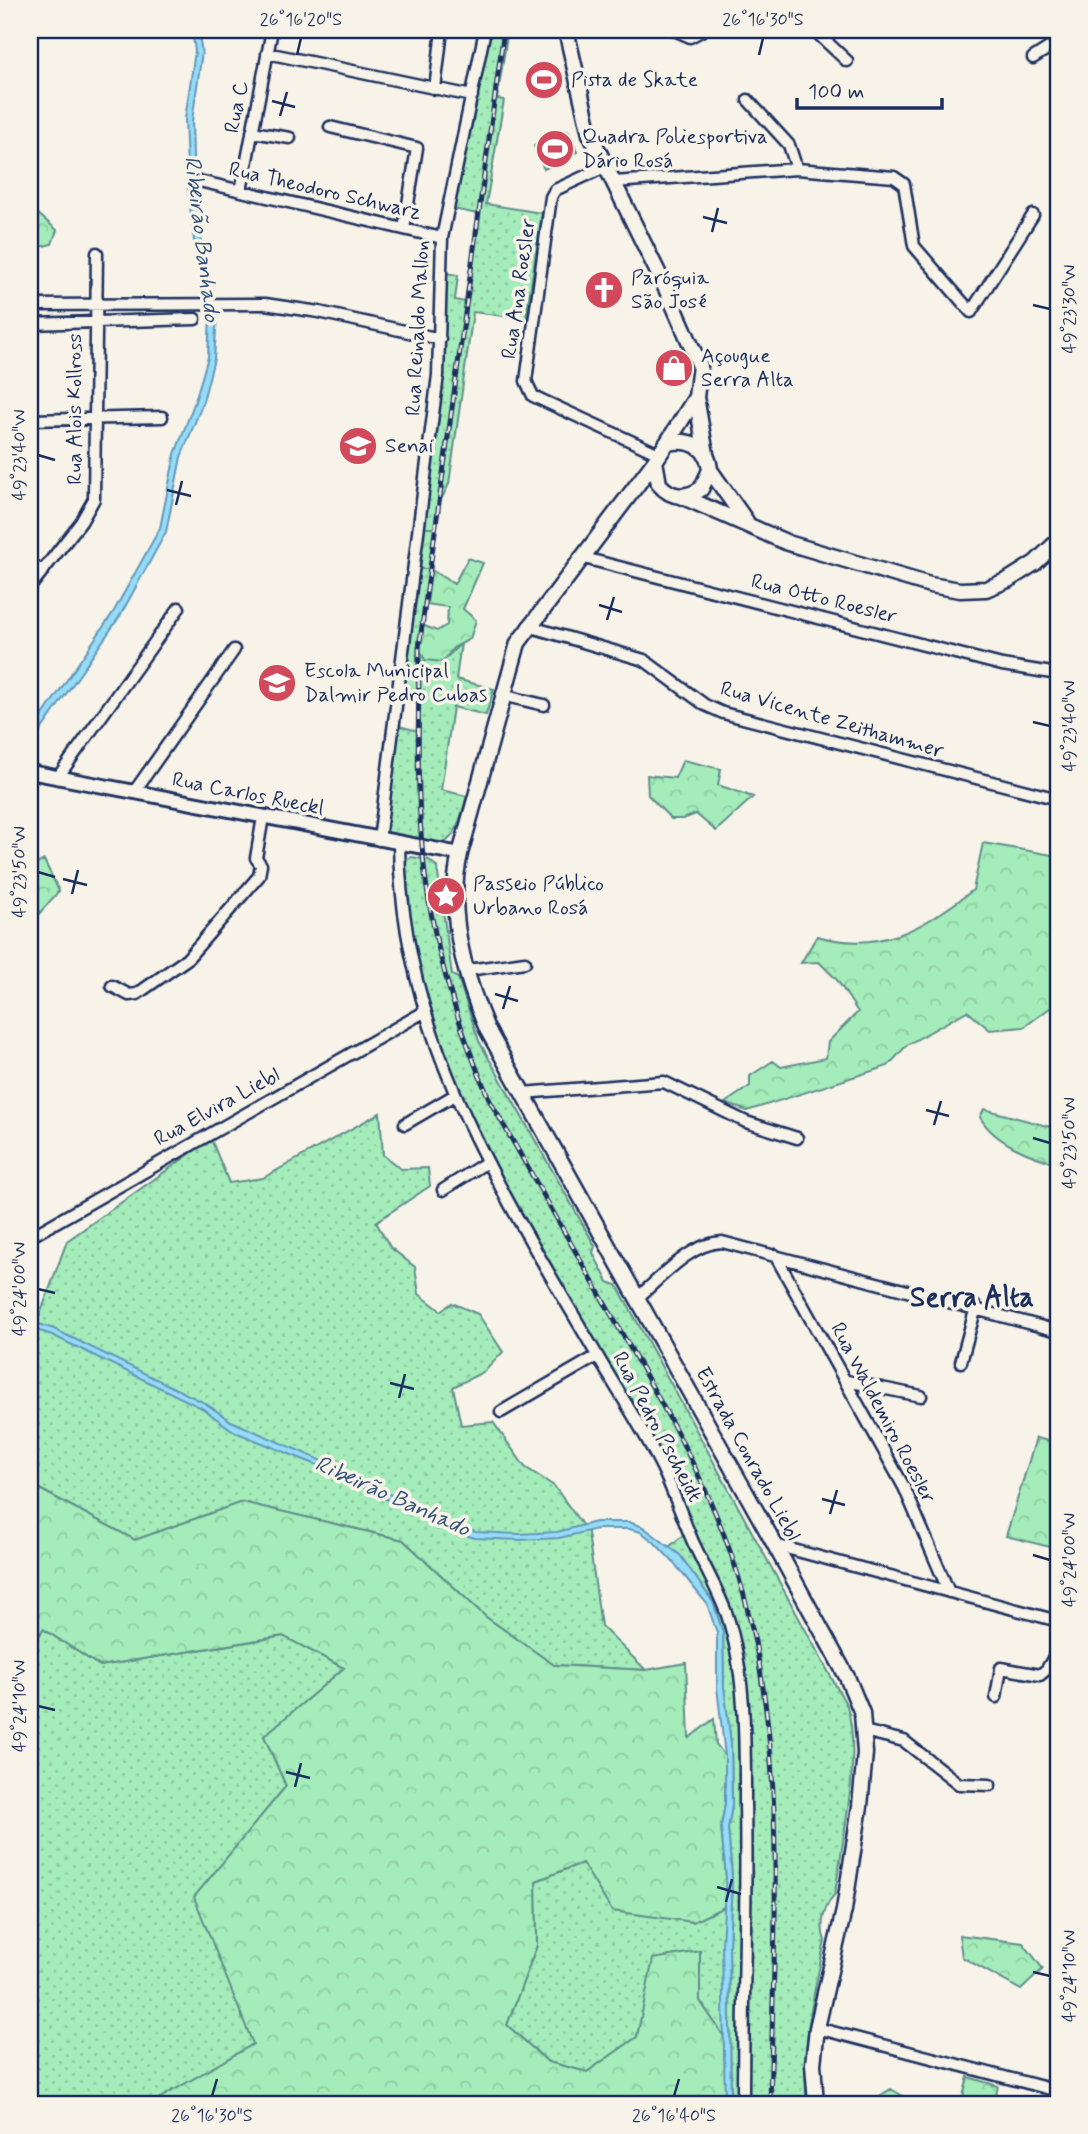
<svg xmlns="http://www.w3.org/2000/svg" width="1088" height="2134" font-family="Mynerve,sans-serif">
<style>
.green{fill:url(#green-dots);stroke:#608e8c;stroke-width:2}
.forest{fill:url(#forest-crowns);stroke:#608e8c;stroke-width:2}
.pitch{fill:#a4ecba;stroke:#608e8c;stroke-width:2}
.water{fill:#95dcf7;stroke:#6497ba;stroke-width:2}
.lines{fill:none;stroke-linecap:round;stroke-linejoin:round}
.minor-casing{stroke:#1b2f5e;stroke-width:15}
.tertiary-casing{stroke:#1b2f5e;stroke-width:18}
.secondary-casing{stroke:#1b2f5e;stroke-width:19}
.minor{stroke:#f7f3e8;stroke-width:10}
.tertiary{stroke:#f7f3e8;stroke-width:12}
.secondary{stroke:#f7f3e8;stroke-width:14}
.rail-casing{stroke:#1b2f5e;stroke-width:5}
.rail{stroke:#f7f3e8;stroke-width:2.5;stroke-dasharray:8;stroke-linecap:butt}
.ticks{fill:none;stroke:#1b2f5e;stroke-width:2.5}
.labels{text-anchor:middle;dominant-baseline:central;stroke-width:7;stroke-linejoin:round;paint-order:stroke}
.poi-label{font-size:21px;fill:#1b2f5e;stroke:#f7f3e8;text-anchor:start}
.street-label{font-size:21px;fill:#1b2f5e;stroke:#f7f3e8}
.water-label{font-size:23px;font-style:italic;fill:#33527d;stroke:#f7f3e8}
.district-label{font-size:28px;font-weight:bold;fill:#1b2f5e;stroke:#f7f3e8}
.neatline{fill:none;stroke:#1b2f5e;stroke-width:2.5}
.ticks-label{font-size:18px;text-anchor:middle;fill:#1b2f5e}
</style>
<defs>
<pattern id="green-dots" width="8" height="8" patternUnits="userSpaceOnUse" patternTransform="scale(1.75)"><rect width="8" height="8" fill="#a4ecba"/><path d="M2 2h.1M6 6h.1" fill="none" stroke="#8dcba2" stroke-width="1.8" stroke-linecap="round"/></pattern>
<pattern id="forest-crowns" width="20" height="18" patternUnits="userSpaceOnUse" patternTransform="scale(1.75)"><rect width="20" height="18" fill="#a4ecba"/><path d="M2 6a3 3 0 1 1 6 0M12 15a3 3 0 1 1 6 0" fill="none" stroke="#8dcba2"/></pattern>
</defs>
<rect width="100%" height="100%" fill="#f7f3e8"/>
<filter id="ink" filterUnits="userSpaceOnUse"><feTurbulence type="fractalNoise" baseFrequency=".0143" numOctaves="2"/><feDisplacementMap in="SourceGraphic" scale="14" xChannelSelector="R" yChannelSelector="G"/><feConvolveMatrix kernelMatrix="1 2 1 2 8 2 1 2 1" color-interpolation-filters="sRGB"/></filter>
<g filter="url(#ink)">
<path class="green" d="M491 30H508L497 99 504 100 486 204 542 213 526 319 473 312 449 484 438 506 435 528H424L443 384 445 273 458 275 455 300 465 302 478 214 453 209Z
M419 569H430L419 648 443 661 461 643 456 679 494 689 486 715 453 707 441 790 467 796C451 855 444 850 389 836L386 824 399 726 418 731 419 703 403 699Z
M411 857 429 860 437 867 452 975 458 978 479 1041 595 1246 593 1253 608 1282 617 1285 847 1706C862 1757 842 1840 835 1894 824 1906 819 1925 825 1941 813 1996 801 2047 807 2104H731L729 1946 732 1878 728 1828 732 1806 731 1743 724 1687 723 1633 713 1602 680 1556 669 1547 689 1530 664 1472 487 1162 432 1036 399 866Z
M380 1113 383 1155 401 1169 428 1168 430 1186 376 1222 390 1247 415 1267 419 1294 441 1311 452 1303 478 1314 503 1352 485 1371 453 1387 461 1425 493 1422 525 1467 554 1486 588 1533 601 1626 646 1670 554 1665 486 1617 403 1540 242 1502 135 1540 30 1484V1342L67 1241 211 1139 229 1183 263 1178Z
M43 1629 100 1666 284 1636 344 1668 264 1736 286 1786 195 1897 254 2044 150 2104H30V1652Z
M582 1863 692 1922 724 1907 725 2038 700 2001V1951L654 1959 637 2037 587 2072 548 2062 507 2025 537 1945 536 1881Z"/>
<path class="forest" d="M30 207 57 230 52 244 36 248 30 246Z
M424 528H435L430 569 454 584 468 558 483 563 463 609 476 620 470 639 453 648 443 662 425 660 419 648 422 625 437 631 447 625 448 607 425 604 429 569H419Z
M683 760 721 769 718 785 753 797 716 831 696 814 683 819H671L648 795 647 775 675 778Z
M983 843 1058 856V1010L1050 1008 1024 1027 990 1030 967 1011 907 1045 888 1066 747 1111 725 1103 750 1086V1076L773 1061 781 1067 826 1058 828 1042 858 1012 837 980 819 962 801 963 817 936C881 954 924 928 973 890Z
M44 860 59 891 30 924V868Z
M984 1109 1058 1129V1164C1031 1156 994 1143 980 1117Z
M1036 1438 1058 1443V1549L1006 1536Z
M30 1484 135 1540 242 1502 403 1540 486 1617 554 1665 646 1670 686 1663 689 1738 714 1719 716 1744 725 1756V1804L721 1827 726 1877 724 1907 693 1922 612 1911 582 1863 536 1881 537 1945 507 2025 548 2062 587 2072 637 2037 653 1959 700 1951V2001L725 2038V2104H699V2096L681 2104H150L253 2044 194 1897 286 1786 264 1736 344 1668 283 1636 100 1666 43 1629 30 1652V1615L33 1613 30 1609Z
M959 1935 1023 1943 1043 1969 1021 1990 962 1957Z
M968 2077 998 2086 994 2104H961Z
M891 2089 903 2096 904 2104H856L868 2103Z"/>
<path class="pitch" d="M541 63 552 65 547 98 536 96Z
M568 131 577 152 544 169 534 146Z"/>
<path class="water" d="M192 30H198L202 52 192 121 194 190 202 248 217 316 214 359 202 405 181 457 166 532 120 616 30 746V734L114 611 160 528 175 454 195 401 208 357 210 315 195 249 188 190 185 119 195 51Z
M30 1321 54 1329 205 1403 231 1421 329 1464 449 1524 476 1532 519 1534 557 1532 595 1522H629L643 1527 680 1555 713 1602 723 1633 724 1687 731 1743 732 1806 728 1828 732 1878 729 1946 731 2104H725L722 1945 726 1877 721 1827 725 1804V1756L717 1687V1633L707 1604 674 1563 654 1542 641 1532 629 1529H597L559 1538 520 1540 475 1538 447 1530 327 1469 235 1432 202 1408 52 1335 30 1328Z"/>
<g class="lines">
<g class="minor-casing">
<path id="minor" d="M674 30 690 37 703 30
M814 30 847 61
M267 53 472 96
M1033 58 1058 42
M435 89 442 30
M748 100 789 145 797 169
M330 127 417 148 404 229
M252 132 290 138
M607 166 555 190 551 197 526 381 533 396 659 454
M199 181 442 238
M614 182 797 169 894 177 904 184 914 246 971 312 1033 215
M241 191 272 30
M30 305 265 304 319 312 440 339
M30 324 195 319
M30 420 162 417
M580 557 1002 665 1058 674
M30 566 44 570
M30 587 81 522 94 499 97 253
M528 626 644 660 705 705 723 713 1058 799
M502 695 544 705
M58 777 179 608
M134 792 234 650
M379 840 438 375 442 238 485 30
M399 844C401 1040 503 1193 598 1357 620 1395 646 1433 665 1474 675 1496 683 1519 693 1542 704 1566 718 1590 727 1615 746 1672 745 1742 745 1802 747 1903 743 2003 743 2104
M468 970 525 962
M112 986 129 995 137 994 187 959 259 876 261 865 256 858 263 817
M522 1093 664 1082 746 1122 797 1138
M405 1124 453 1096
M443 1190 487 1162
M30 1237 424 1012
M775 1255 904 1487 949 1592
M636 1299C660 1279 690 1243 722 1242L1058 1331
M961 1362 976 1307
M847 1381 921 1396
M501 1412 597 1356
M775 1545 1058 1621
M996 1697 1001 1668 1040 1675 1047 1669 1058 1650
M864 1731 904 1741 959 1784 990 1785
M817 2028 1058 2091"/>
</g>
<g class="tertiary-casing">
<path id="tertiary" d="M30 772 460 854"/>
</g>
<g class="secondary-casing">
<path id="secondary" d="M566 30 590 134 669 295 700 366 696 397 667 443
M696 397 706 454
M655 461 518 643 460 854C446 911 464 975 487 1029L775 1545 847 1677 862 1713 865 1753 860 1806 844 1910 817 2028 813 2064 816 2104
M710 470 701 489C685 499 671 498 659 484L655 461 667 443C689 439 708 445 710 470L746 521
M681 496 788 543 930 585 960 590 986 589 1008 580 1035 563 1058 541"/>
</g>
<use href="#minor" class="minor"/>
<use href="#tertiary" class="tertiary"/>
<use href="#secondary" class="secondary"/>
<g class="rail-casing">
<path id="rail" d="M504 30 419 648C419 713 416 780 422 845 429 934 455 1020 490 1101 534 1178 577 1254 620 1330 661 1402 702 1472 730 1551 791 1721 774 1926 770 2104"/>
</g>
<use href="#rail" class="rail"/>
</g>
</g>
<path class="ticks" d="M297 55 301 38M759 55 763 38M272 101 295 107M280 116 287 92M703 217 727 223M712 232 718 208M1033 305 1050 309M38 455 55 460M167 490 191 496M176 505 182 481M599 605 622 612M607 620 614 597M1033 722 1050 726M38 872 55 877M63 879 87 885M72 894 78 870M495 994 518 1001M503 1009 510 986M926 1110 949 1116M934 1125 941 1101M1033 1138 1050 1143M38 1289 55 1293M390 1383 414 1389M399 1398 405 1374M822 1499 845 1505M830 1514 837 1490M1033 1555 1050 1560M38 1706 55 1710M286 1772 310 1778M295 1787 301 1763M717 1887 741 1894M726 1902 732 1879M1033 1972 1050 1976M212 2096 217 2079M674 2096 679 2079"/>
<defs>
<g id="stadium-disc" transform="scale(2.0125)"><circle r="9.5" fill="#d1495b" stroke="#f7f3e8"/><path d="M0-5a6.5 5 0 1 0 0 10a6.5 5 0 1 0 0-10ZM-3.5-1.8h7v3.6h-7Z" fill="#fff"/></g>
<g id="church-disc" transform="scale(2.0125)"><circle r="9.5" fill="#d1495b" stroke="#f7f3e8"/><path d="M-1.2-6h2.4v3.5h3.3v2.4h-3.3V6h-2.4V-.1h-3.3v-2.4h3.3Z" fill="#fff"/></g>
<g id="shop-disc" transform="scale(2.0125)"><circle r="9.5" fill="#d1495b" stroke="#f7f3e8"/><path d="M-5-2.5h2.3a2.7 3.5 0 0 1 5.4 0H5L5.5 6h-11ZM-1.5-2.5h3a1.5 2.3 0 0 0-3 0Z" fill="#fff"/></g>
<g id="university-disc" transform="scale(2.0125)"><circle r="9.5" fill="#d1495b" stroke="#f7f3e8"/><path d="M0-5L7-2L0 1L-7-2ZM-4 1L0 2.5L4 1V4Q0 6-4 4Z" fill="#fff"/></g>
<g id="school-disc" transform="scale(2.0125)"><circle r="9.5" fill="#d1495b" stroke="#f7f3e8"/><path d="M0-5L7-2L0 1L-7-2ZM-4 1L0 2.5L4 1V4Q0 6-4 4Z" fill="#fff"/></g>
<g id="sight-disc" transform="scale(2.0125)"><circle r="9.5" fill="#d1495b" stroke="#f7f3e8"/><path d="M0-6L1.8-2.2L6-1.7L2.9 1.2L3.7 5.4L0 3.3L-3.7 5.4L-2.9 1.2L-6-1.7L-1.8-2.2Z" fill="#fff"/></g>
</defs>
<g fill-rule="evenodd">
<use href="#stadium-disc" x="544" y="80"/>
<use href="#stadium-disc" x="555" y="149"/>
<use href="#church-disc" x="604" y="290"/>
<use href="#shop-disc" x="674" y="368"/>
<use href="#university-disc" x="358" y="446"/>
<use href="#school-disc" x="277" y="683"/>
<use href="#sight-disc" x="446" y="896"/>
</g>
<g class="labels">
<g class="poi-label">
<text x="571" y="80">Pista de Skate</text>
<text x="582" y="137">Quadra Poliesportiva<tspan x="582" dy="24">Dário Rosá</tspan></text>
<text x="631" y="278">Paróquia<tspan x="631" dy="24">São José</tspan></text>
<text x="701" y="356">Açougue<tspan x="701" dy="24">Serra Alta</tspan></text>
<text x="385" y="446">Senai</text>
<text x="304" y="671">Escola Municipal<tspan x="304" dy="24">Dalmir Pedro Cubas</tspan></text>
<text x="473" y="884">Passeio Público<tspan x="473" dy="24">Urbano Rosá</tspan></text>
</g>
<g class="street-label">
<text transform="translate(237 107) rotate(-79)">Rua C</text>
<text transform="translate(325 191) rotate(13)">Rua Theodoro Schwarz</text>
<text transform="translate(519 289) rotate(-82)">Rua Ana Roesler</text>
<text transform="translate(418 328) rotate(-87)">Rua Reinaldo Mallon</text>
<text transform="translate(75 409) rotate(-90)">Rua Alois Kollross</text>
<text transform="translate(824 599) rotate(14)">Rua Otto Roesler</text>
<text transform="translate(832 720) rotate(16)">Rua Vicente Zeithammer</text>
<text transform="translate(248 794) rotate(11)">Rua Carlos Rueckl</text>
<text transform="translate(217 1107) rotate(-29)">Rua Elvira Liebl</text>
<text transform="translate(883 1413) rotate(62)">Rua Waldemiro Roesler</text>
<text transform="translate(657 1427) rotate(62)">Rua Pedro Pscheidt</text>
<text transform="translate(748 1454) rotate(61)">Estrada Conrado Liebl</text>
</g>
<g class="water-label">
<text transform="translate(201 239) rotate(83)">Ribeirão Banhado</text>
<text transform="translate(392 1497) rotate(24)">Ribeirão Banhado</text>
</g>
<g class="district-label">
<text x="972" y="1298">Serra Alta</text>
</g>
</g>
<rect width="1088" height="2134" fill="none" stroke="#f7f3e8" stroke-width="77"/>
<path d="M797 98v10h145v-10" fill="none" stroke="#1b2f5e" stroke-width="3.5"/>
<text x="808" y="98" font-size="21" fill="#1b2f5e" stroke="#f7f3e8" stroke-width="5" paint-order="stroke">100 m</text>
<rect x="38" y="38" width="1012" height="2058" class="neatline"/>
<g class="ticks-label">
<text x="301" y="25">26°16'20"S</text>
<text x="763" y="25">26°16'30"S</text>
<text transform="translate(1069 309) rotate(-90)" y="6">49°23'30"W</text>
<text transform="translate(19 455) rotate(-90)" y="6">49°23'40"W</text>
<text transform="translate(1069 726) rotate(-90)" y="6">49°23'40"W</text>
<text transform="translate(19 872) rotate(-90)" y="6">49°23'50"W</text>
<text transform="translate(1069 1143) rotate(-90)" y="6">49°23'50"W</text>
<text transform="translate(19 1289) rotate(-90)" y="6">49°24'00"W</text>
<text transform="translate(1069 1560) rotate(-90)" y="6">49°24'00"W</text>
<text transform="translate(19 1706) rotate(-90)" y="6">49°24'10"W</text>
<text transform="translate(1069 1976) rotate(-90)" y="6">49°24'10"W</text>
<text x="212" y="2121">26°16'30"S</text>
<text x="674" y="2121">26°16'40"S</text>
</g>
</svg>
